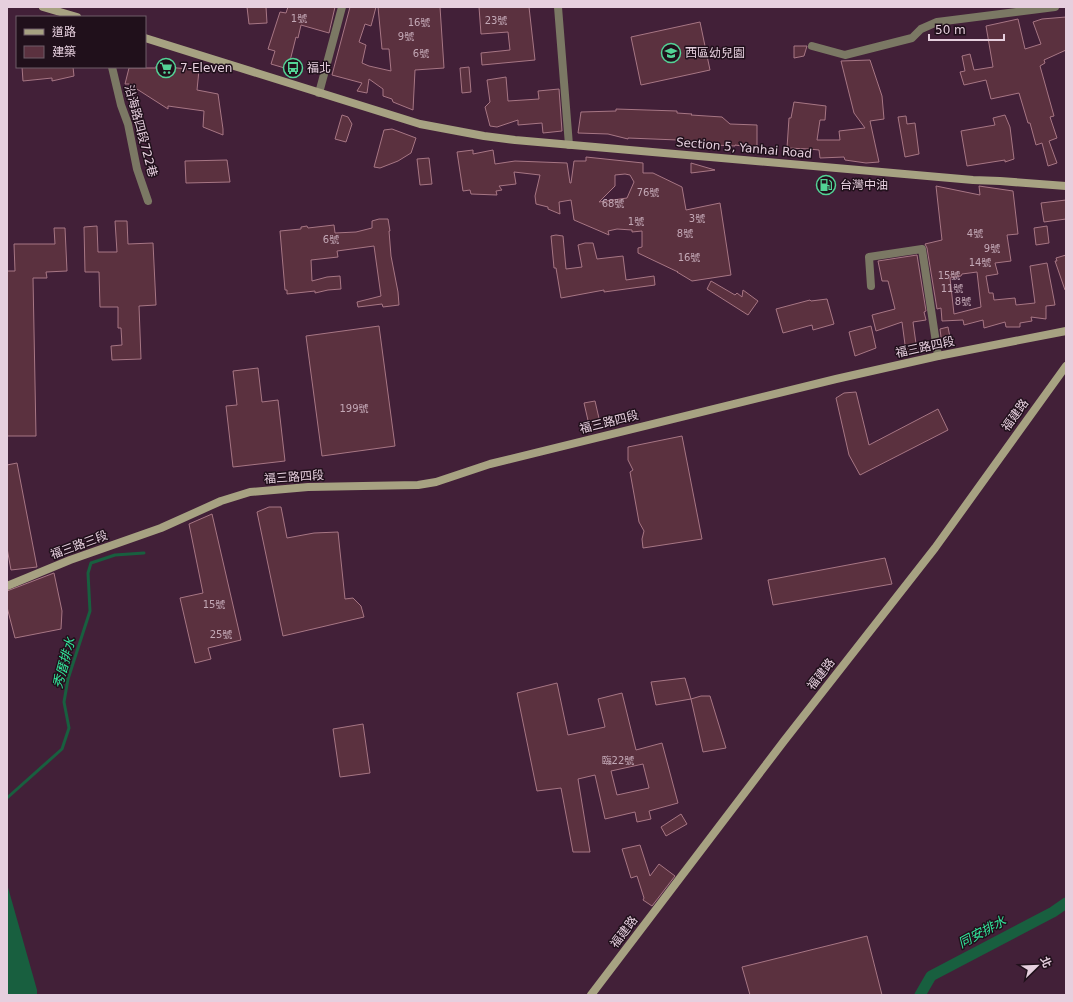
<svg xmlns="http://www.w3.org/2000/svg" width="1073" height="1002" font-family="'DejaVu Sans','Noto Sans TC',sans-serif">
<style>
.water{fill:#185f3f}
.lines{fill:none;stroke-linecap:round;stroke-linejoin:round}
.stream{stroke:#185f3f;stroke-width:3}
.canal{stroke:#185f3f;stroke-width:11}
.building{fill:#5b313f;stroke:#a77684;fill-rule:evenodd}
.street{stroke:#7b7864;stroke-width:8}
.secondary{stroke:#a7a282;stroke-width:8}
.labels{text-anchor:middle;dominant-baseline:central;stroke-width:3;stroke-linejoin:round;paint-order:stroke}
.number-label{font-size:10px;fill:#c3a8b6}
.poi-label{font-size:12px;fill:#e6cfde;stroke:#20101b;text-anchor:start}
.street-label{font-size:12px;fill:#e6cfde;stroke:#20101b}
.water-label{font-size:13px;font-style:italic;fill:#32e69b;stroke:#20101b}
</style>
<rect width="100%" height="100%" fill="#422038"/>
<path class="water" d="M7 884 37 990V995H7Z"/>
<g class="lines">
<path class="stream" d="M7 798 62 749 69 728 64 702 68 679 90 611 88 573 91 563 115 555 144 553"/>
<path class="canal" d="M920 995 931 976 1053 912 1066 903"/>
</g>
<path class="building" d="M247 7H266L267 23 249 24Z
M288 7H335L329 33 301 25 298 38 296 37 288 69 271 64 275 51 268 49 280 12 286 13Z
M350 7H376L371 26 365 24 359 42 366 45 362 63 369 66 391 71 389 49H382L378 7H440L444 68 415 70 413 110 393 102 392 99 383 96V89L369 79 367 93 357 91 362 83 332 75Z
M479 7H529L535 60 482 65 481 53 510 50 508 32 481 34Z
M1066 17V50L1044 60 1045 63 1040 66 1054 116 1050 117 1057 138 1049 141 1057 163 1048 166 1042 143 1036 145 1030 123H1028L1019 93 991 99 986 80 964 85 960 72 965 71 962 56 970 54 974 70 993 67 986 26 1018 19 1025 49 1041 44 1033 22 1042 19Z
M700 22 710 70 641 85 631 37Z
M794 46H807L804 56 794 58Z
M870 60 882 96 884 119 870 121 879 162 866 163 845 160 844 157 820 158 819 150 809 149 787 148 789 118H791L794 102 826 106 825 120H820L817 140H840L839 131 865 128 854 113 841 61Z
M156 66 199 70 197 90 218 94 223 129V135L203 127 204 111 168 106V109L129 84H125L129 68H156Z
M22 67H73L74 76 52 81V78L23 81Z
M469 67 471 92 462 93 460 68Z
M506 77 508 101 539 99 538 91 559 89 562 131 543 133 542 123 518 125V120L497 127 490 126 485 107 490 102 487 80Z
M616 109 677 111V113L692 114 691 115 722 117 730 124 757 125V148L735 145V146L714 145 678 141V140L628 138V139L608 134 578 133 581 112 616 111Z
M342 115 348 117 352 124 346 142 335 139Z
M1005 115 1010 127 1014 159 1005 162V160L967 166 961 131 995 125 993 118Z
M906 116 907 124 915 123 919 154 905 157 898 117Z
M392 129 416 138 411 153 398 161 380 168 374 167 384 130Z
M473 150V154L493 150 495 164 515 161 567 163 570 183H571L574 161H586V157L643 163V173H653L682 187 686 210 720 203 731 275 692 281 677 272H678L638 253V248L642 247V231L632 232V230L617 229 608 231 609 235 574 220 571 200 559 202 560 214 548 209V207L536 204 535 196 540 175 514 172 516 184 499 186 502 190 496 191 497 195 471 194 470 190 463 191 457 152ZM625 174 630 175 634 182 627 198 599 202 615 186V175Z
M429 158 432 184 420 185 417 159Z
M227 160 230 182 186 183 185 161Z
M691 163 715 170 691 173Z
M936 186 980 195 979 186 1013 191 1018 234 1007 235 1011 261 995 263 998 274 986 276 989 293H993L994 300 1015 298 1016 305 1035 303 1030 266 1047 263 1055 305 1046 306V319L1031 317 1032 321 1020 323V327H1006L1005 322 984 328 983 320 964 325 963 320 942 321 941 308 937 309 927 248 925 244 942 240ZM977 272 981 307 954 314 950 278 961 276 962 274Z
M1066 200V219L1044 222 1041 203Z
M379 219H388L390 231H389L391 256 398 292 399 305 383 307 382 304 358 307 357 302 381 296 374 246 337 251 338 257 311 260 312 281 327 277 340 276 341 289 328 290 315 293V291L287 294V290H285L280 231 301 229V227L307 226 308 228 334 225 335 233 356 232 372 228V221Z
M115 221H127L128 244 153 243 156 305 139 306 141 359 112 360 111 346 122 345 121 328H118V307H100L99 272H85L84 227 97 226 98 252H117Z
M1047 226 1049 243 1036 245 1034 228Z
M54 228H65L67 271 46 272 47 278H33L36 436H7V271H15L14 244H55Z
M556 235 563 236 566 269 582 267 578 245 585 243H593L597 259 623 256 626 280 654 276 655 285 604 292V290L561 298 556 268H554L551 236Z
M917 255 926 311 924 312 926 320 913 322 917 351 906 352 902 322 876 331 872 315 895 309 888 281H882L878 261Z
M1066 255V289L1065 290 1055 261H1057L1056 258Z
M711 281 735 295 737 293 742 297 743 290 758 301 748 315 707 289Z
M827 299 834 324 813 330 812 325 783 333 776 309 810 300 811 301Z
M379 326 395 446 322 456 306 336Z
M871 326 876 348 855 356 849 332Z
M948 327 951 343 942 345 940 329Z
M258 368 262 402 278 400 285 461 233 467 226 406 237 405 233 371Z
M856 392 869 445 938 409 948 430 860 475 849 455 836 398 844 393Z
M595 401 601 427 590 429 584 403Z
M682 436 702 539 643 548 642 539 644 531 639 522 630 472 633 470 628 460V447Z
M17 463 37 567 11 570 7 548V465Z
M269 507H281L287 538 314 533 338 532 345 599 353 598 361 606 364 617 283 636 257 512Z
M212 514 241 640 208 648 211 659 195 663 180 598 203 593 189 524Z
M885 558 892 584 773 605 768 580Z
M54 573 62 611 61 629 15 638 7 607V591Z
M685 678 691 699 656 705 651 682Z
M557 683 568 735 605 727 598 699 622 693 636 750 662 743 678 803 649 811 651 819 637 822 635 812 605 819 595 775 578 779 590 852H573L561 788 537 791 517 693ZM643 764 649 788 617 795 611 771Z
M701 696H710L726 748 703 752 691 699Z
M363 724 370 773 340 777 333 729Z
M681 814 687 824 666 836 661 827Z
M640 845 650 876 659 864 675 876 652 906 643 900 644 898 637 876 631 878 622 849Z
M867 936 882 995H750L742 967Z"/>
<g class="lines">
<path class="street" d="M558 7 569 145
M812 46 845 55 912 38 921 29 937 22 1055 7
M112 67 121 105 128 124 137 169 148 201
M319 93 342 7
M871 286 869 257 922 249 938 356"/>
<path class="secondary" d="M43 7 77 17
M145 38 420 124 484 136 515 140 973 180 1000 181 1066 186
M7 586 70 560 161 528 221 501 250 492 308 487 418 485 436 482 490 464 836 379 938 356 1066 331
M591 995 784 741 935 548 1066 366"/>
</g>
<defs>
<g id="school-ring" transform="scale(1)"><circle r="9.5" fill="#20101b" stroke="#53d396" stroke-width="1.5"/><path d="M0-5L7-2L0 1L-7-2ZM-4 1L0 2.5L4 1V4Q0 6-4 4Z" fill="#53d396"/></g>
<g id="supermarket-ring" transform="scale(1)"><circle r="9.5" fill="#20101b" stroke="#53d396" stroke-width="1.5"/><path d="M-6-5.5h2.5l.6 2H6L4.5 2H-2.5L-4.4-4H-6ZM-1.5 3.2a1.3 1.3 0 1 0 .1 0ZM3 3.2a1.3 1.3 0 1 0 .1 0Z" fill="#53d396"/></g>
<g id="bus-ring" transform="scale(1)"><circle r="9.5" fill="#20101b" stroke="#53d396" stroke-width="1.5"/><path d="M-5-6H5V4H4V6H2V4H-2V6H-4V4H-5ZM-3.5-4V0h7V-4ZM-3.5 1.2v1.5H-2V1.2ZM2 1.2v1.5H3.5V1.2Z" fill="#53d396"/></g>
<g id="fuel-ring" transform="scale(1)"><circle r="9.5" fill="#20101b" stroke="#53d396" stroke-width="1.5"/><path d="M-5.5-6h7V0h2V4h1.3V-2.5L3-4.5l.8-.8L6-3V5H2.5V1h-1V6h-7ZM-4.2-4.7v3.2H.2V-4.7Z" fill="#53d396"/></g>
</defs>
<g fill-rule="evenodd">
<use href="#school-ring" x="671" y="53"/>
<use href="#supermarket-ring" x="166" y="68"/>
<use href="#bus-ring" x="293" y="68"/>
<use href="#fuel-ring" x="826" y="185"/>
</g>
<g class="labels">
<g class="number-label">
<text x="299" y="18">1號</text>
<text x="496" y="20">23號</text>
<text x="419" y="22">16號</text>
<text x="406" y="36">9號</text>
<text x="421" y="53">6號</text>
<text x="648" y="192">76號</text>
<text x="613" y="203">68號</text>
<text x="697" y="218">3號</text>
<text x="636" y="221">1號</text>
<text x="685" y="233">8號</text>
<text x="975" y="233">4號</text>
<text x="331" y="239">6號</text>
<text x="992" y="248">9號</text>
<text x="689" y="257">16號</text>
<text x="980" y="262">14號</text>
<text x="949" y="275">15號</text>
<text x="952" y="288">11號</text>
<text x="963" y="301">8號</text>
<text x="354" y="408">199號</text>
<text x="214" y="604">15號</text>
<text x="221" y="634">25號</text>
<text x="618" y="760">臨22號</text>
</g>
<g class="poi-label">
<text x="685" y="53">西區幼兒園</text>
<text x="180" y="68">7-Eleven</text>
<text x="307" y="68">福北</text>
<text x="840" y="185">台灣中油</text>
</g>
<g class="street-label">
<text transform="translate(141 131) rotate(75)">沿海路四段722巷</text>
<text transform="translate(744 148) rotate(5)">Section 5, Yanhai Road</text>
<text transform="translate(925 347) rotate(-12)">福三路四段</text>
<text transform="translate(1015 415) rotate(-54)">福建路</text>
<text transform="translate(609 422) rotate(-14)">福三路四段</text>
<text transform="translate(294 477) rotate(-4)">福三路四段</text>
<text transform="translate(79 545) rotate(-20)">福三路三段</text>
<text transform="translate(821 674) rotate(-52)">福建路</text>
<text transform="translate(624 932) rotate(-53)">福建路</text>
</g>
<g class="water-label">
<text transform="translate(64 663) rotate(-75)">秀厝排水</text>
<text transform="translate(982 932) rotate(-28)">同安排水</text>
</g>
</g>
<rect width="1073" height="1002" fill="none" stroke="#e6cfde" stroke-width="16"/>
<rect x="16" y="16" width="130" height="52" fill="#20101b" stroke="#6f5c69"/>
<rect x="24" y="29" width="20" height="6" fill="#a7a282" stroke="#6f5c69"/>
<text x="52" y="36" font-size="12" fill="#e6cfde">道路</text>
<rect x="24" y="46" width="20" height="12" fill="#5b313f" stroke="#6f5c69"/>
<text x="52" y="56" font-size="12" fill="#e6cfde">建築</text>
<g transform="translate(1037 966) rotate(67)" stroke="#20101b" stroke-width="3" paint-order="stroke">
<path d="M0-3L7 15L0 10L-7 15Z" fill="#e6cfde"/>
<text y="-6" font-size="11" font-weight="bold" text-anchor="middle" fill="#e6cfde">北</text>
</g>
<path d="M929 34v6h75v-6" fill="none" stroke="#e6cfde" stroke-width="2"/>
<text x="935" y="34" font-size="12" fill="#e6cfde" stroke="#20101b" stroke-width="3" paint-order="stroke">50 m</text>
</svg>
